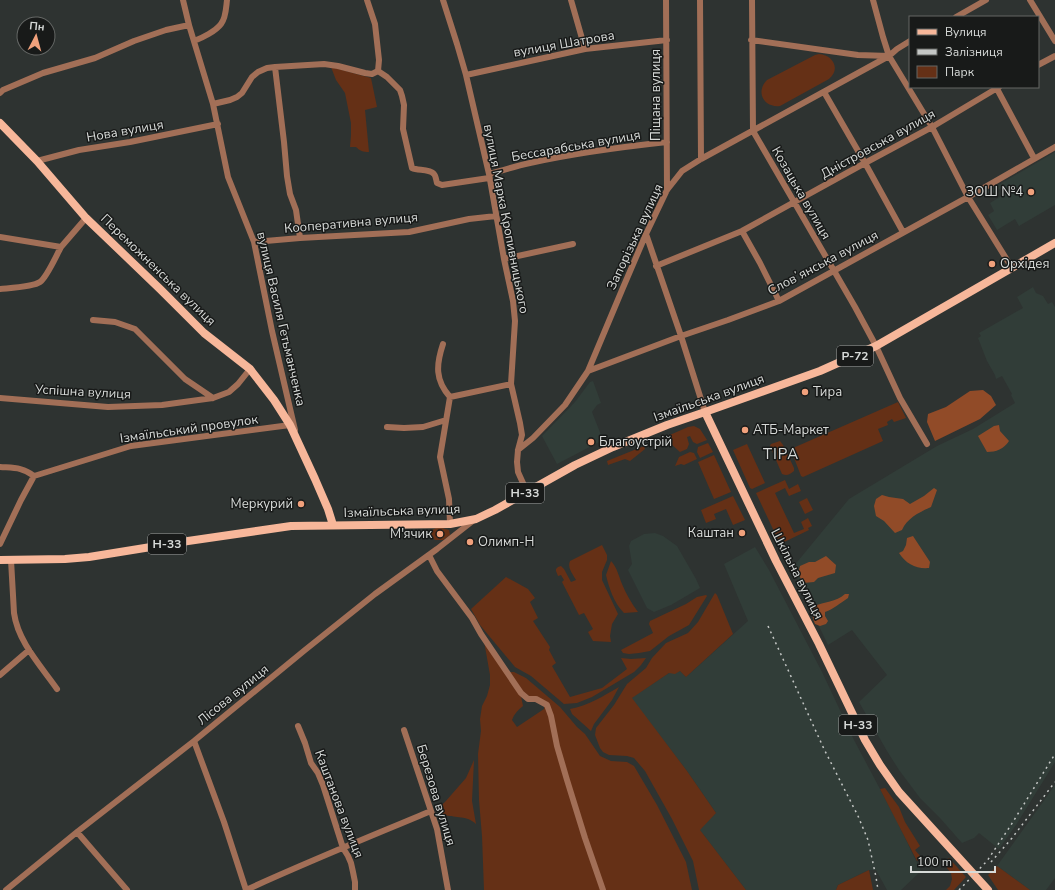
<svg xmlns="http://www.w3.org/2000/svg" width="1055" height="890" font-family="'Nunito Sans',sans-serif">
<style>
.built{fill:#313d38}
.green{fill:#653016}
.forest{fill:#914b28}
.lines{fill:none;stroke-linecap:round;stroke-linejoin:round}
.minor{stroke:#a26f57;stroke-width:6}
.major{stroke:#f7b79a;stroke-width:8}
.rail{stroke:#c4c7c5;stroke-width:1.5;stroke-dasharray:2 4;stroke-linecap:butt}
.poi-dot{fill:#f1a17c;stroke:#181a19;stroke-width:1.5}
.labels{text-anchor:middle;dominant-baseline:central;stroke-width:3;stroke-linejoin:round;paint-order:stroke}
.shield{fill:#181a19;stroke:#9ea09f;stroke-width:1}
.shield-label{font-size:12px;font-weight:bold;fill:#d7dad8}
.street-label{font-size:13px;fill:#d7dad8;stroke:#181a19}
.poi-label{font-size:13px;fill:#d7dad8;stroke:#181a19;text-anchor:start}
.quarter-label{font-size:15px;letter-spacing:1px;fill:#d7dad8;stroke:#181a19}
</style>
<rect width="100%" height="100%" fill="#2e3331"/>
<path class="built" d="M1055 152V205L1019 226 1015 219 997 230 988 215 994 211 990 203 1008 192 1005 186 990 195 988 191Z
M1033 287 1036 293 1043 296 1048 304 1052 302 1055 307V762L1016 825 999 849 979 833 974 838 962 843 940 818 920 798 899 770 887 751 859 702 887 675 852 630 828 645 813 614 793 567 849 499 937 446 973 429 1015 403 1011 395 1012 394 1002 376 996 379 995 375 987 361 978 338 981 336 979 333 1023 308 1017 297Z
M593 381 601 403 597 405 592 412 603 440 557 464 542 436 575 402 590 382Z
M655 533 663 536 677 546 696 579 700 588 671 605 654 612 647 608 628 570 632 564 629 546 631 541 644 534Z
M755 547 769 570 822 672 854 740 897 821 921 871 901 890H887L876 870H869L838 885 836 890H746L699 829 716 813 687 771 631 698 669 673 680 671 686 677 748 621 724 564Z
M1055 785V878L1046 890H1030L997 866Z"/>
<path class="green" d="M819 54C833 55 841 69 829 79L780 106C764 108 755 92 767 80L815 55Z
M331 67 371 78 377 107 365 110 369 152C363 152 360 151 356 147H350L351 135V123L345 93 336 80Z
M898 402 906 418 894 422 892 419 887 422 888 425 878 429 883 441 803 477 801 476 791 450 793 448Z
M694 426 700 429 707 440 697 444 693 442 690 436 687 437 689 444 687 449 680 452 670 443 663 440V438L688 427Z
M780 441 783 445 794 468V471C789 475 787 476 782 474L770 446 771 444Z
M708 443 713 452 700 458 697 452 698 447Z
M747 444 765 483 752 489 750 488 733 450Z
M644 446 645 449 630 461 625 459 608 465 607 461Z
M690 452 694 453 697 459 684 465 681 464 675 466 679 457Z
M714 455 731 492 714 499 698 462Z
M785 480 789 489 798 484 801 491 789 496 785 488 775 493 794 533 804 529 801 522 808 518 812 526 808 528 809 530 780 544 756 493Z
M733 496 745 520 733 525 726 509 714 514 716 519 706 523 701 510Z
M807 498 813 510 805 514 799 502Z
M436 528H442L449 530 450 535 443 540H435C432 537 430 535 430 531Z
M602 545 607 555V560L602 572V580L618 614 612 624 610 636 611 642 593 641 588 632 593 629 584 613 579 615 562 582 564 580 561 575 558 576 556 571V569L558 567 561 566 564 569 571 582 576 580C573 574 567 568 570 561Z
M611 561C617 567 619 577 622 584 626 594 632 604 638 612L624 613C614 603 609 588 606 575Z
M506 577 528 589 535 598 530 602 538 618 533 621 550 647 549 650 556 663 552 666 570 697 602 688 627 669 621 658 631 659 646 658 641 665 634 672 592 697 577 703 564 704 531 676 515 667 480 625 471 609Z
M715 593 717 595 733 634 686 677 680 671 675 674 669 673 632 698 687 771 716 813 700 830 746 890H699L693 861 672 819 645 771 634 758 627 756 609 755 603 752 600 748 595 735 596 728 614 705 627 684 646 668 652 658 666 643 688 633 698 622Z
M706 595 707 596 689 625 669 636 650 651 639 653 629 654 623 653 621 650 653 633 649 624 650 621 686 604 697 597Z
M484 641 521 696 523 706C518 710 514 714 512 720L517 727 544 709V706L523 692 510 672H514L526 678 560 707 577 727 585 734 600 756 611 761 627 762 634 766 657 805 686 862 692 890H484L482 836 479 800 478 754 481 731 480 719 482 706 487 696 490 685V675Z
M619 687 612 700 594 724 591 731 572 714 570 709C588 706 603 696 619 687Z
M474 760 472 801 476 824C474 822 471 820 468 819 455 815 448 819 436 810L445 802 466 778Z
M885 788 899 807 905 822 920 846 915 850 921 857 917 861 880 789Z
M949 858 966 877 954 890H946L950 886 952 879 951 873 947 868 946 860Z
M997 866 1030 890H998L988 875Z
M869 870 873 890H836L838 885Z"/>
<path class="forest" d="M983 390 991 396 996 405 980 419 935 441 927 422 928 414 946 407 970 391Z
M999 425 1000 431 1009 441C1004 449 996 452 987 452L978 436 994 426Z
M934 488 937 490 931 507C920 512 907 518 902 530L895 533 884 521 876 516 874 506 876 499 882 495 889 497 903 499 910 504 924 496Z
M913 536 930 562 929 568C916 569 906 564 899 553L903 551 906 545 907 538Z
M826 556 836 565 835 573 818 578 814 582 803 583 798 573 800 566 809 562H815Z
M845 594H849L848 598C840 603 834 609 825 612V616L828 621 826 624 820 626 815 624C812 617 811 612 814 606 824 602 836 602 845 594Z"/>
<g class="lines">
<path class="minor" d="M183 0 189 25 213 104 228 177 254 242 272 331 295 430
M367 0 375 24 379 60 378 71 387 77 400 90 402 96 404 105 403 129 412 168C418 171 429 168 434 174 436 176 436 180 437 183L442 185 489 178
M443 0 457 44 466 75 489 174 504 259 513 301 515 321 511 384 520 423 522 435 518 450 517 462 518 472 527 492
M571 0 585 49
M666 0 667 190
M700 0 701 159
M752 0 753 131 855 307 876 346 900 398 927 444
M873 0 883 37 889 56 932 127 968 197 1012 268
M1030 0 1055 41
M956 17 986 0
M751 40 858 55 889 56
M194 41C202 38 216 31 221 24 226 18 226 8 227 0
M1038 65 1055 56
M275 67 284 142 287 176 290 194 296 210 300 238
M466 75 585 49 667 40
M996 87 1034 158
M824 92 865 163 903 232
M0 93 3 90 43 73 95 58 134 41 166 30 189 25
M213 104 230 100 237 97 242 93 252 77 258 72 267 68 275 67 324 64 338 66 365 73 372 74 378 71
M37 161 79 150 130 142 218 124
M489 174C503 170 516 166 530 163 575 153 621 147 667 142
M742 231 760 263 779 301
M646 234 681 336 705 412
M0 237 61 247 86 218
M254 242 300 238 409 232 469 219 496 216
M504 259 573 244
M656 266 742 231 865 163 932 127 999 87
M0 289C9 288 33 287 40 282 47 277 56 256 61 247
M93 320 115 322 135 329 185 379 213 398
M443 344C436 365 435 380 450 397
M588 371 681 336 728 320 779 301 968 197 1055 147
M0 398 108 407 162 405 213 398 229 392 238 384 250 369
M387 427 404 428 423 427 446 420
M518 450 533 438 565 405 588 371 622 290 646 234 667 190 682 171 701 159 889 56 897 49 910 41
M0 467C13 468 23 467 34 476L131 446 290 425
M450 524 449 499 440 457 450 397 511 384
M0 544 21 500 34 476
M429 555 437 571 472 618 481 634 521 693 528 699H536L547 705 551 716 557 746 567 780 585 838 603 890
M11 560 14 613C18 642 41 666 57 689
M0 675 29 650
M298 726 305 743 311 763 318 773 323 785 343 848 348 856 351 863 353 872 355 882V890
M404 730 437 829 448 890
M194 741 224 822 246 890
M77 832 127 890
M6 890 77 832 194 741 305 650 375 594 437 549 474 520
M246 890C307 862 369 837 431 811"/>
<path class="major" d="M0 123 37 161 86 218 160 289 204 333 250 369 274 400 290 425 315 479 328 509 333 525
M705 412 776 561 819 644 865 740 880 765 899 792 988 890
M0 560 65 559 89 557 188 541 291 526 450 524 476 519 495 510 575 465 613 447 667 425 705 412 820 371 876 346 1055 243"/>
<path class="rail" d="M768 626 824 749 858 816 868 840 876 877 878 890
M991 862 1012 838 1055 782
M959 890 987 861 1011 825 1055 754"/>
</g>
<g class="poi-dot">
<circle cx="1031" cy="192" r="4"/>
<circle cx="992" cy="264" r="4"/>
<circle cx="805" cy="392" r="4"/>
<circle cx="745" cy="430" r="4"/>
<circle cx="591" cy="442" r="4"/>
<circle cx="301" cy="504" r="4"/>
<circle cx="742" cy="533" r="4"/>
<circle cx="440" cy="534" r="4"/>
<circle cx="470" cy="542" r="4"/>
</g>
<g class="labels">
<g class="shield">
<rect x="837" y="346" width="36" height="20" rx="3"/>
<rect x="506" y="483" width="38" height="20" rx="3"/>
<rect x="148" y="534" width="38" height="20" rx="3"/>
<rect x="839" y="715" width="38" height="20" rx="3"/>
</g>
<g class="shield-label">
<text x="855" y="356">Р-72</text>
<text x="525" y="493">Н-33</text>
<text x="167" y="544">Н-33</text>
<text x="858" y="725">Н-33</text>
</g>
<g class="street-label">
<text transform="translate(564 44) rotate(-10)">вулиця Шатрова</text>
<text transform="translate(656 95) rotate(-90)">Піщана вулиця</text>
<text transform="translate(125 131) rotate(-10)">Нова вулиця</text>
<text transform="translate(878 144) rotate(-29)">Дністровська вулиця</text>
<text transform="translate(576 146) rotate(-10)">Бессарабська вулиця</text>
<text transform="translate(801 193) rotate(60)">Козацька вулиця</text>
<text transform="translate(506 219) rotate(79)">вулиця Марка Кропивницького</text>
<text transform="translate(351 223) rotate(-5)">Кооперативна вулиця</text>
<text transform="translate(635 237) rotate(-65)">Запорізька вулиця</text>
<text transform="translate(823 263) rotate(-28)">Словʼянська вулиця</text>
<text transform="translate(158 270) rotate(44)">Переможненська вулиця</text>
<text transform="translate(281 319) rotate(77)">вулиця Василя Гетьманченка</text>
<text transform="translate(83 392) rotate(3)">Успішна вулиця</text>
<text transform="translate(709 398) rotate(-20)">Ізмаїльська вулиця</text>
<text transform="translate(189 429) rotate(-8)">Ізмаїльський провулок</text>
<text transform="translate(402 511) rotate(-2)">Ізмаїльська вулиця</text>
<text transform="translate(797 574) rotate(63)">Шкільна вулиця</text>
<text transform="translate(233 695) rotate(-39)">Лісова вулиця</text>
<text transform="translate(436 795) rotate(73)">Березова вулиця</text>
<text transform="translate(339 804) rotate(69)">Каштанова вулиця</text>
</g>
<g class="poi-label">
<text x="1023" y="192" text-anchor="end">ЗОШ №4</text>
<text x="1000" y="264">Орхідея</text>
<text x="813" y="392">Тира</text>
<text x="753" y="430">АТБ-Маркет</text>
<text x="599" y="442">Благоустрій</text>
<text x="293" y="504" text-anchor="end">Меркурий</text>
<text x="734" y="533" text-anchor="end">Каштан</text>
<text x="432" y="534" text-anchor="end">М'ячик</text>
<text x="478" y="542">Олимп-Н</text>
</g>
<g class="quarter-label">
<text x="781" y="454">ТІРА</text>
</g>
</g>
<rect x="909" y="16" width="130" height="72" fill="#181a19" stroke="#646765"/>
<rect x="917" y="29" width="20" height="6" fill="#f7b79a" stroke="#646765"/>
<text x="945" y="36" font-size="12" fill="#d7dad8">Вулиця</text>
<rect x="917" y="49" width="20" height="6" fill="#c4c7c5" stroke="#646765"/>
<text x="945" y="56" font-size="12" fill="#d7dad8">Залізниця</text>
<rect x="917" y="66" width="20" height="12" fill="#653016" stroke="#646765"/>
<text x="945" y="76" font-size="12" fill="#d7dad8">Парк</text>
<g transform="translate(36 36) rotate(6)"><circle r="19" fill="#181a19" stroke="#646765"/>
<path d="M0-3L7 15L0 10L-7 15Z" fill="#f1a17c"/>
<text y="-6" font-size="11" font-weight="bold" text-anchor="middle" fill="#d7dad8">Пн</text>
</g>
<path d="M911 866v6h84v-6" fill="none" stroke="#d7dad8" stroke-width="2"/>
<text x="917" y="866" font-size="12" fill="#d7dad8" stroke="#181a19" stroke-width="3" paint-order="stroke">100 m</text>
</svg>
